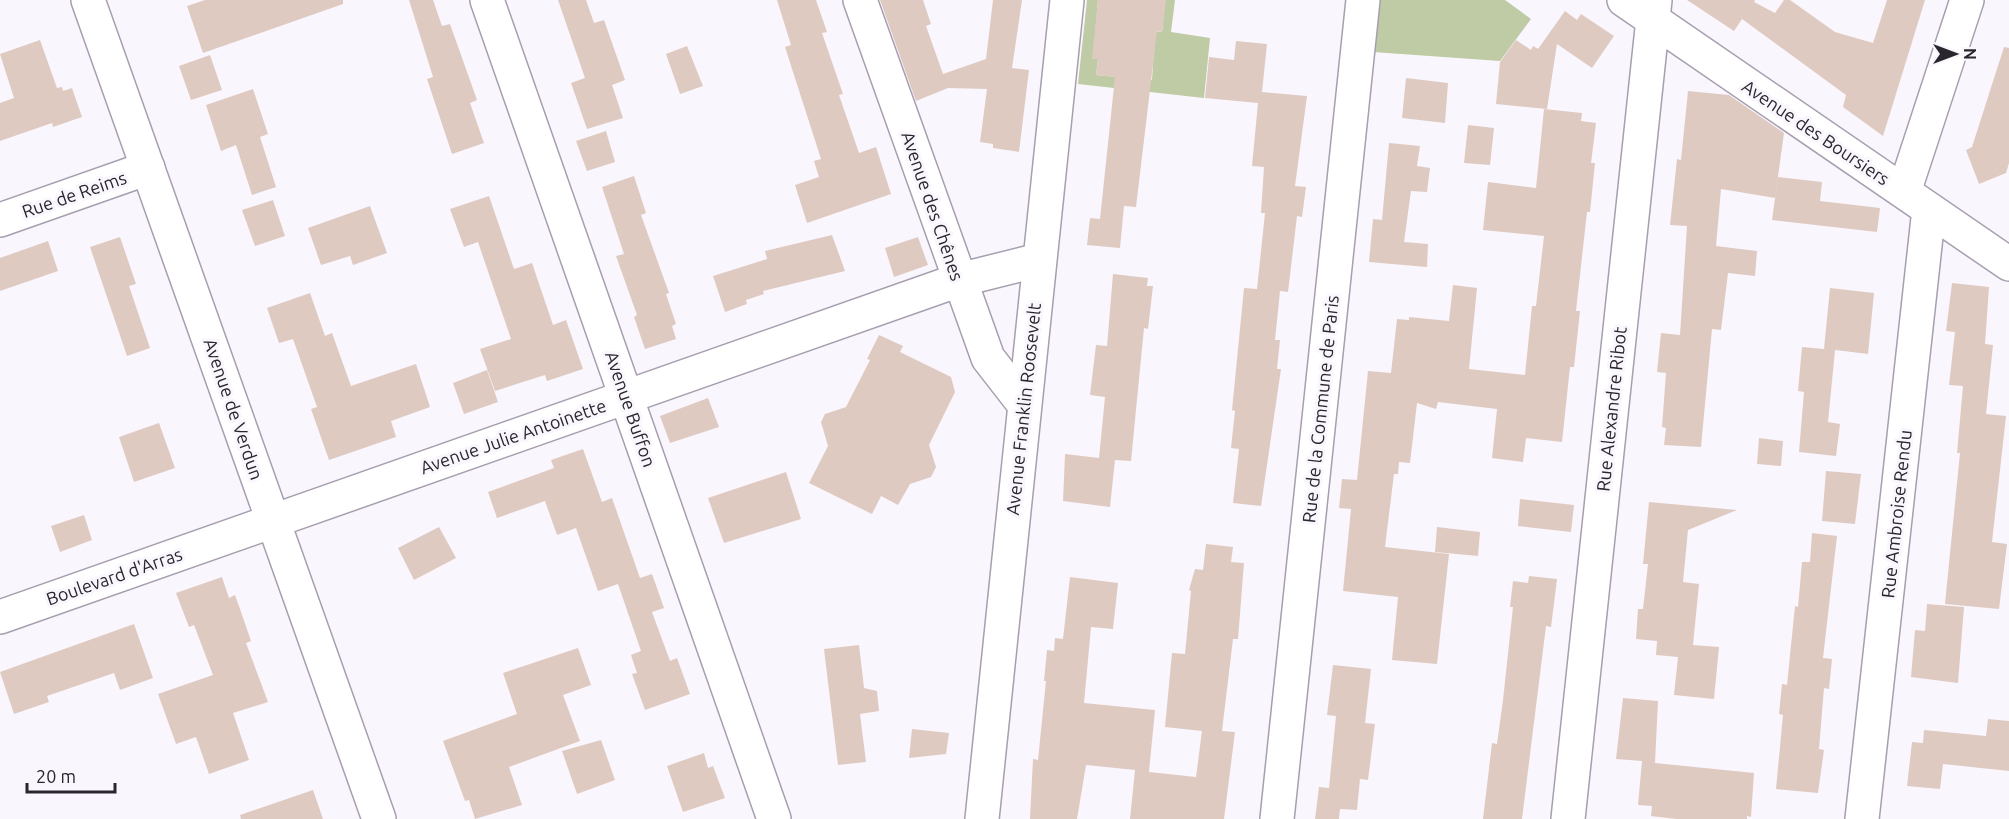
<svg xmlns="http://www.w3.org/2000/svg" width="2009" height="819" font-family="Ubuntu,sans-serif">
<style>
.green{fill:#becba4}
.building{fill:#dfcac2}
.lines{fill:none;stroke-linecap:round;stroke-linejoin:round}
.street-casing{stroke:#a79eaf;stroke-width:36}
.secondary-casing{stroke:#a79eaf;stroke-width:36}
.street{stroke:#fff;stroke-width:33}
.secondary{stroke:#fff;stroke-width:33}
.labels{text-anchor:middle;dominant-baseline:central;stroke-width:6;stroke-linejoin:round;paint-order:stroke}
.street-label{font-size:18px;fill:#2a262d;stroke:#faf6fd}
</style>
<rect width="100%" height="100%" fill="#faf6fd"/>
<path class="green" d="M1087 0H1098L1093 59H1098L1096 75 1152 80 1155 31 1162 32 1165 0H1175L1171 32 1210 38 1204 98 1078 84Z
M1380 0H1505L1531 19 1500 61 1373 52Z"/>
<path class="building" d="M205 0H343V4L203 53 187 6Z
M409 0H433L442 26 450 24 477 100 470 103 484 143 452 154 427 79 433 77Z
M558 0H586L594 23 604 20 625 80 612 85 623 118 587 129 571 83 585 78Z
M777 0H816L827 32 822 33 843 94 839 95 859 153 876 147 891 194 807 223 795 185 819 177 814 161 821 159 785 47 791 45Z
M880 0H923L931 24 926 26 943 74 986 59 993 0H1022L1012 68 1029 70 1019 152 993 148V144L980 142 987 89 948 88 916 101Z
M1098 0H1166L1162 32 1157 31 1136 207 1124 206 1120 248 1087 245 1090 218 1100 219 1115 77 1096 75 1098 59H1092Z
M1687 0H1755L1754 2 1775 13 1784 0H1790L1835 32 1873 43 1887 0H1925L1883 136 1843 107 1846 95 1742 19 1734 31Z
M1565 11 1577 20 1581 14 1614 36 1592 68 1557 44 1547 109 1496 104 1500 62 1516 40 1531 50 1533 46 1538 49Z
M40 40 57 88 62 87 63 91 72 88 82 117 53 127 52 123 0 141V103L14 98 0 54Z
M1236 41 1267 44 1262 92 1307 96 1295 186 1306 187 1302 217 1297 216 1288 292 1280 291 1275 340H1280L1277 369H1281L1261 506 1233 503 1239 449 1231 448 1235 411 1232 410 1244 288 1257 289 1265 213H1261L1264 167 1252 166 1258 103 1205 98 1209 57 1234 60Z
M687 46 703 86 680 94 666 54Z
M2004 47 2009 48V163L2006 173 1979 184 1966 150 1972 147Z
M210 55 222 90 191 100 179 66Z
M1406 78 1448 83 1445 123 1402 118Z
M253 89 268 134 260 137 276 187 252 195 236 145 221 151 206 105Z
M1688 91 1729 95 1784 133 1775 198 1721 189 1716 246 1757 251 1755 276 1728 273 1721 330 1712 329 1701 447 1664 445 1666 428 1662 427 1666 373 1657 372 1661 333 1680 335 1687 226 1670 225 1677 159 1681 160Z
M1544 109 1582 113 1581 121 1596 123 1591 163H1595L1590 212H1587L1576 311H1580L1574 367H1570L1562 442 1526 438 1523 462 1492 458 1497 409 1438 402 1436 409 1417 403 1410 463 1399 462 1398 474H1394L1385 547 1449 554 1437 664 1392 660 1398 597 1343 591 1351 509 1339 508 1342 479 1357 480 1368 371 1391 373 1397 319 1409 320V317L1449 321 1453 285 1477 288 1469 369 1525 375 1532 306H1536L1544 236 1483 230 1488 182 1536 188Z
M1468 125 1494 128 1490 165 1464 163Z
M606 131 615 162 587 171 576 141Z
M1389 143 1420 146 1417 166 1430 168 1427 192 1411 191 1404 242 1428 244 1427 267 1369 262 1373 219 1382 220Z
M634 176 646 213 641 215 669 293 666 294 676 324 672 326 676 339 645 349 634 317 637 315 616 256 624 254 602 187Z
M1778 177 1822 182 1820 201 1880 208 1877 232 1772 220Z
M489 196 514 269 532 263 553 325 566 320 583 369 547 381 545 375 495 391 480 349 511 339 478 242 464 247 450 209Z
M273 200 285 236 255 246 242 210Z
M370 206 387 253 353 265 350 256 321 265 308 228Z
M832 235 845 271 763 291 764 294 746 300 747 304 725 312 713 276 767 259 765 251Z
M120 237 136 284 129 286 150 348 127 356 90 247Z
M918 237 928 265 894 277 885 248Z
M48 241 58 271 0 291V258Z
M1113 274 1148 278 1147 286H1153L1148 329 1144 328 1131 461 1115 460 1110 507 1063 501 1065 454 1099 458 1105 397 1090 395 1096 345 1107 346Z
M1952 283 1989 287 1985 344 1993 345 1986 414 2006 416 1992 542 2007 544 1999 609 1945 604 1960 453H1957L1963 386 1949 385 1955 332 1946 331Z
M1830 288 1874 293 1868 354 1835 350 1828 422 1840 424 1836 456 1799 452 1804 392 1798 391 1802 347 1824 349Z
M310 293 325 336 332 333 351 386 416 364 430 407 391 421 396 437 329 460 311 409 317 407 293 339 279 343 267 308Z
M879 335 903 346 900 352 951 377 955 392 929 445 936 467 931 477 910 484 898 505 881 496 872 514 809 483 828 446 821 422 825 414 846 407 870 360 867 359Z
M487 370 498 402 464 414 453 383Z
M708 398 719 427 670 443 660 416Z
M159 423 175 468 134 482 119 437Z
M1759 438 1783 441 1781 466 1757 464Z
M583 449 602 502 612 498 640 578 652 574 664 608 652 612 670 661 677 658 690 694 645 710 632 674 637 673 631 655 641 651 618 584 598 591 576 528 557 535 545 501 497 518 488 492 554 468 551 460Z
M1826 471 1861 474 1855 524 1822 521Z
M786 472 801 519 724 543 708 498Z
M1520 499 1574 505 1571 532 1518 526Z
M1649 502 1737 510 1688 530 1683 582 1699 584 1693 645 1719 647 1714 699 1674 695 1678 657 1656 655 1657 641 1636 639 1638 609H1643L1648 564H1643Z
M84 515 92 540 60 552 51 526Z
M439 527 456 558 414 580 398 548Z
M1437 527 1480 532 1478 556 1435 552Z
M1812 533 1837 536 1823 658 1832 659 1829 689 1824 688 1819 749 1824 750 1818 793 1776 789 1783 715 1779 714 1782 684 1787 685 1795 606 1798 607 1802 562H1810Z
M1206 544 1233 547 1231 562 1244 563 1238 639H1233L1222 731 1235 732 1224 819H1130L1135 770 1086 765 1077 819H1030L1033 759 1038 760 1046 681H1044L1047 650 1054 651 1055 638 1063 639 1070 577 1118 583 1113 629 1091 627 1084 703 1155 710 1149 772 1196 777 1202 731 1165 727 1172 653 1185 654 1191 591 1189 590 1195 569 1203 570Z
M1529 576 1557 579 1551 627 1546 626 1522 819H1483L1492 743 1497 744 1503 700 1513 607H1510L1513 581 1528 583Z
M222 577 229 598 235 595 240 609 251 641 246 643 268 702 233 713 249 760 209 774 196 737 176 744 158 694 213 675 194 625 189 627 176 593Z
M1927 604 1964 607 1958 683 1911 677 1915 630 1925 631Z
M134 624 153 678 120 690 114 673 47 696 49 702 14 714 0 672Z
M859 645 864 688 877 691 879 711 860 714 866 762 838 765 824 649Z
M578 648 591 685 563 695 580 741 509 767 522 805 475 819 469 800 465 801 443 741 517 714 503 673Z
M1333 665 1371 669 1365 723 1375 724 1368 780 1360 779 1357 810 1340 809 1339 819H1315L1319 787 1329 788 1336 716 1327 715Z
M1623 698 1658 701 1655 763 1754 773 1751 817 1747 816V819H1676L1651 816 1652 806 1638 805 1642 761 1616 759Z
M1988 719 2009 721V771L1943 764 1940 789 1907 786 1912 742 1923 743 1924 730 1986 736Z
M912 729 949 733 946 754 909 758Z
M601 740 615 780 577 794 562 751Z
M704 753 708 768 713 766 725 798 683 812 667 766Z
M313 790 323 819H241L240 815Z"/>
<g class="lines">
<g class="street-casing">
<path id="street" d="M487 0 774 819
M860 0 988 358 1023 403
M1624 0 2009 264
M1904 192 1967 0
M0 220 148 168
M0 617 959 280 1039 260
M1277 819 1363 0
M1568 819 1655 0
M1862 819 1929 209"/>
</g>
<g class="secondary-casing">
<path id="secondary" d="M88 0 379 819
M982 819 1067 0"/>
</g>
<use href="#street" class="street"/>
<use href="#secondary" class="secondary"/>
</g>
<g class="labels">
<g class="street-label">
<text transform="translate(1816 132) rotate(34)">Avenue des Boursiers</text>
<text transform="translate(74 194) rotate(-19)">Rue de Reims</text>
<text transform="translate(933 206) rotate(71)">Avenue des Chênes</text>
<text transform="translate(234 409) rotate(71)">Avenue de Verdun</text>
<text transform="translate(631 409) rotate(71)">Avenue Buffon</text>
<text transform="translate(1023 409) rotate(-84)">Avenue Franklin Roosevelt</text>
<text transform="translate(1320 409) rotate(-84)">Rue de la Commune de Paris</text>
<text transform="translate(1611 409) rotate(-84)">Rue Alexandre Ribot</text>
<text transform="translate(513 436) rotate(-19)">Avenue Julie Antoinette</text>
<text transform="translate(1896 514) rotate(-84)">Rue Ambroise Rendu</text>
<text transform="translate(114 576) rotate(-19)">Boulevard d'Arras</text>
</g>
</g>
<g transform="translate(1955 54) rotate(90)" stroke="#faf6fd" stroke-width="4.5" paint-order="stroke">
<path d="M0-4.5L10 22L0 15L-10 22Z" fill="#2a262d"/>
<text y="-9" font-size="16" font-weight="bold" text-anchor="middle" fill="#2a262d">N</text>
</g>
<path d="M27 783v9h88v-9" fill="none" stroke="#2a262d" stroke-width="3"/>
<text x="36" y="783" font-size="18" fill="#2a262d" stroke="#faf6fd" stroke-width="4.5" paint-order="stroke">20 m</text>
</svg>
